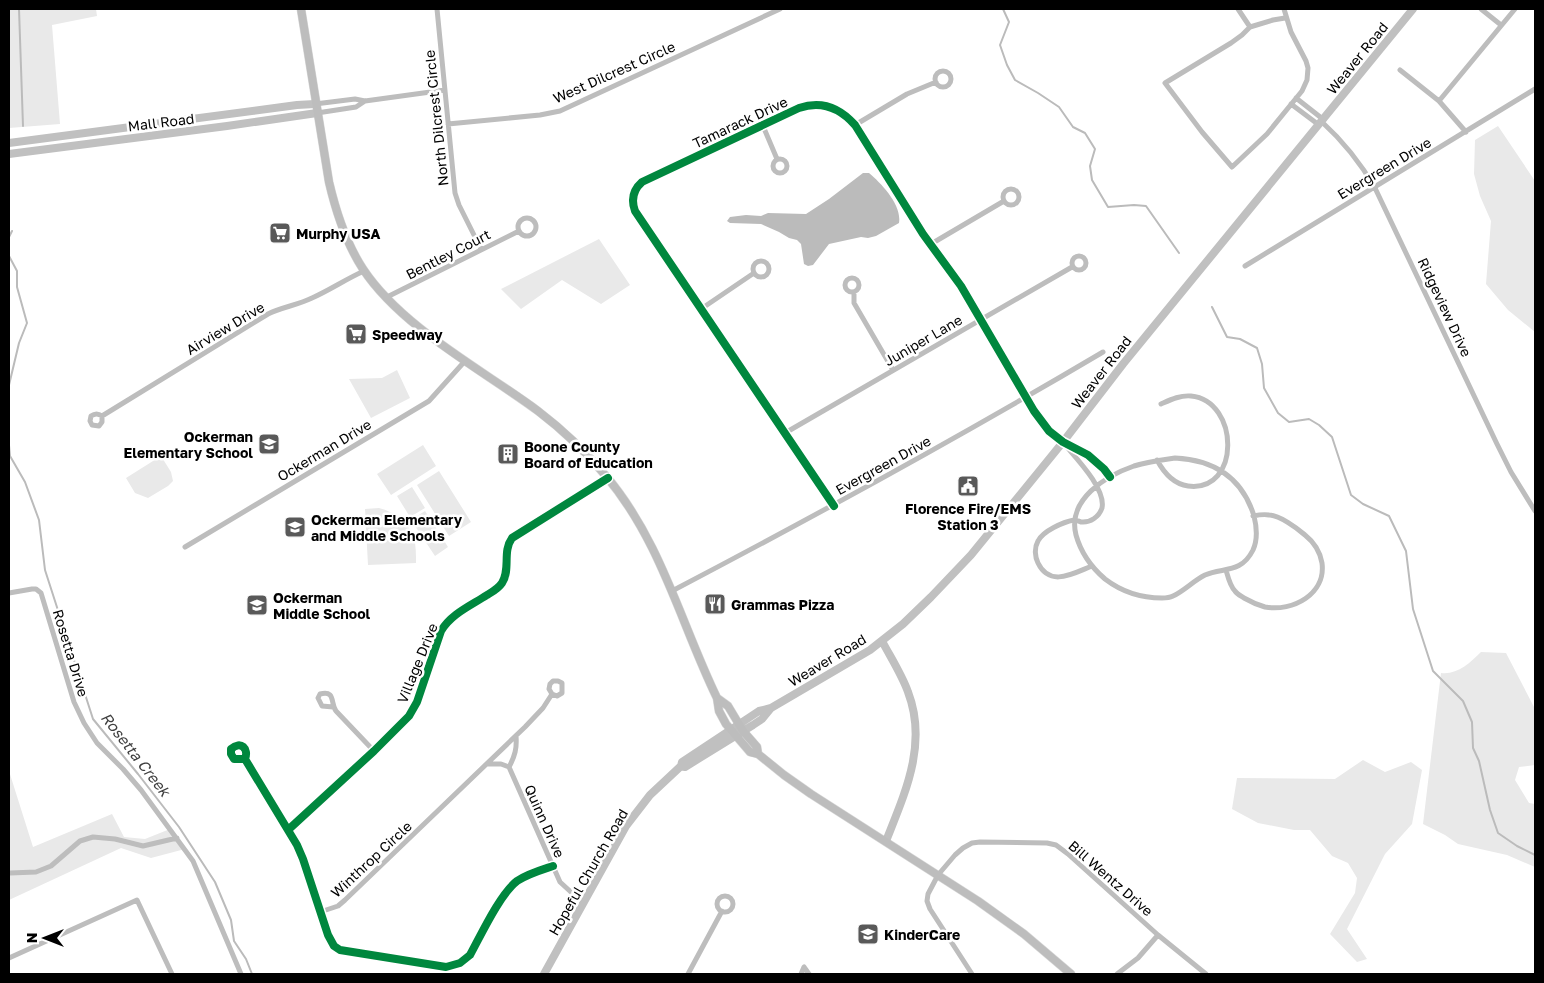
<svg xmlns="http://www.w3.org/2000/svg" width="1544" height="983" font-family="'Golos Text',sans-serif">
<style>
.green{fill:#e9e9e9}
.water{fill:#bbb}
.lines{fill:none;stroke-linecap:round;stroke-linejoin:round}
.stream{stroke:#bbb;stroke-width:2}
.primary-casing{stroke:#dbdbdb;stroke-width:9}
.minor{stroke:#bdbdbd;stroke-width:5}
.secondary{stroke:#c0c0c0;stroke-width:8}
.primary{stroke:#bdbdbd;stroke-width:8}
.cycleway-casing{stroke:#fff;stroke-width:11}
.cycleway{stroke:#00873e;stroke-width:8}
.labels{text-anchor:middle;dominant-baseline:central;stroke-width:5;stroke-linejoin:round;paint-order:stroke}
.street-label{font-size:14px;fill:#000;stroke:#fff}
.poi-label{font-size:14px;font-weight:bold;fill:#000;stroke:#fff;text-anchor:start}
.water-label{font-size:15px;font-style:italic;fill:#3f3f3f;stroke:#fff}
</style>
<rect width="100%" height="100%" fill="#fff"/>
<path class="green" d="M9 9H96L97 16 52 25 60 124 9 128Z
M1498 126 1535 181V332L1508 310 1486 284 1491 221 1480 196 1474 174 1475 140Z
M599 239 630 285 601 304 562 280 521 309 501 289Z
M397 370 410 398 371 418 349 379 382 378Z
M423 445 436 466 391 495 377 474Z
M161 456 171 472 173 481 168 486 148 498 135 493 126 478Z
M439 471 471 522 449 536 417 485Z
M412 487 425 508 410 517 397 496Z
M379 508C395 512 409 522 414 538 416 546 416 555 416 563L368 565 365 509Z
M425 511 448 547 435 556 411 520Z
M1481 652 1506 653 1535 709V765L1519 767 1515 780 1529 803 1535 804V867L1507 855 1458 844 1445 835 1423 824 1441 673C1457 675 1470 663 1481 652Z
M1363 760 1385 772 1411 762 1422 770 1412 824 1385 854 1347 929 1367 959 1357 962 1330 934 1355 893 1357 878 1348 863 1332 856 1310 830H1294L1258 823 1232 809 1237 778 1335 779Z
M9 771 33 847 112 814 124 837 145 839 170 829 185 849 151 858 121 848 9 900Z"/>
<path class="water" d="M863 173H869C882 184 902 205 899 223L876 236 868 238 861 237 829 244 813 265 808 266 804 264 801 244 797 240 789 238 779 232 761 224 730 223 727 221 730 217 746 215 761 216 768 213 806 214 829 199Z"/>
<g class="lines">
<path class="stream" d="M19 9 23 126
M1003 9 1009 22 1000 45 1007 65 1015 80 1038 93 1059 107 1073 127 1085 133 1095 149 1090 166 1092 180 1108 207 1134 205 1146 206 1179 253
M9 237 12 231
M9 256 17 271V287L27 323 19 343 9 385
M1212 307 1227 337 1240 339 1257 348 1262 364 1264 388 1278 413 1289 422 1309 419 1319 425 1332 437 1351 495 1363 504 1389 516 1406 551 1413 609 1433 671 1463 701 1472 722 1473 748 1479 761 1490 810 1498 833 1517 846 1535 855
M9 445 10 456 25 482 39 520 45 570 93 719 138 774 179 827 215 882 231 920 234 941 246 959 252 974"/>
<g class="primary-casing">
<path id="primary" d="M301 9 329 182C336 212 346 243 363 269 402 328 483 370 538 411 563 430 586 452 606 476 661 541 681 624 717 698L719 711 726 724 750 752 758 754 784 775 811 794 978 901 1024 934 1071 974
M717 698 728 706 743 731 757 747 758 754"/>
</g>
<path class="minor" d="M437 9 455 193 459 205 481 249
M1238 9 1250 27
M1284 9 1291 32 1306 61 1308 68 1307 80 1302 91 1267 134 1232 167 1202 132 1165 83 1231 43 1242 35 1250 27 1273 20 1285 18
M1481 9 1501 25
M1400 70 1439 101 1466 132
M935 79a8 8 0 1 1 16 0a8 8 0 1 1-16 0Z
M1296 98 1324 120
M1439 101 1515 9
M315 104 355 99 365 101 445 90
M1291 104 1319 125
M317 113 356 107 365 101
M1322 122C1344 142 1360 162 1375 188L1497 444 1511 472 1535 511
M448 124 540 115 560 111 780 9
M855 125 907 94 936 82
M763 126 777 159
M773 166a7 7 0 1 1 14 0a7 7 0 1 1-14 0Z
M1003 197a8 8 0 1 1 16 0a8 8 0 1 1-16 0Z
M518 227a9 9 0 1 1 18 0a9 9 0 1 1-18 0Z
M931 244 1004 201
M1072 263a7 7 0 1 1 14 0a7 7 0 1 1-14 0Z
M753 269a8 8 0 1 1 16 0a8 8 0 1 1-16 0Z
M1245 266 1535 89
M845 285a7 7 0 1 1 14 0a7 7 0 1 1-14 0Z
M854 292V303L893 370
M387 297 519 231
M701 309 754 273
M102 416V422L99 426 92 425 90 421 91 416C95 413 98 413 102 416L268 314C282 307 298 305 312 298 330 290 346 279 364 271
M785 433 1072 267
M1066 446C1077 459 1106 489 1102 508 1099 517 1090 523 1081 522 1077 521 1078 520 1074 520 1063 522 1043 531 1038 541 1034 548 1035 557 1038 563 1050 588 1074 573 1092 566
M1175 458C1214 460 1242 477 1254 516 1257 528 1258 539 1253 550 1241 574 1223 567 1205 575 1193 581 1184 591 1173 596 1169 598 1166 598 1162 598 1141 598 1122 592 1105 579 1091 567 1081 553 1076 535 1067 500 1105 476 1134 466 1147 462 1161 460 1175 458Z
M1157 460C1164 473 1173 484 1188 486 1241 493 1240 401 1191 396 1180 395 1170 400 1161 404
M834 506 635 211C631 200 633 190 642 182L799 108C822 100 840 108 855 125L923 234 961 286 1034 411 1049 431 1063 442 1088 455 1104 469 1110 477
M185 547 429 401 465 361
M1226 570C1228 577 1230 586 1235 591 1237 594 1241 596 1244 598 1251 602 1258 605 1265 607 1293 612 1326 594 1322 563 1320 551 1315 543 1305 535 1297 528 1279 515 1269 515 1264 514 1258 515 1253 516
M672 591C817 515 961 436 1103 352
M9 593 32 589H36L41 593 74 702 84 723 97 743 123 769 141 790 193 861 241 974
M333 707 322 706 318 698 320 694C336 690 330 703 336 711L374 751
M245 759H234L231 754V749C241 740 249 749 245 759L297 845 303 859 328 935 334 946 340 950 446 967 460 963 470 955C481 935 500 894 517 881 527 874 541 870 553 866
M487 764H501L509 767 560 882 572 893 585 901
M509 767C515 756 517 748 516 736
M288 830 374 751 409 716 417 702 441 631C451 614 470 606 487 595 492 592 498 589 502 583 511 569 502 552 512 538L608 478
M10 873 36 872 51 866 80 841 93 837 115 839 143 846 177 838
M717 904a8 8 0 1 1 16 0a8 8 0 1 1-16 0Z
M320 912 338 906 345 900 525 727 543 708 552 694 557 696 562 693V683L558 681H553L550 684 549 689 552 694
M9 958 137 900 172 974
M804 967 809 974
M688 974 722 911
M801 974 804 967
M972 974 930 909 927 901 928 894 938 875 955 855 963 848 972 843 980 842 1047 843 1056 845 1068 854 1158 935 1206 974
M1117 974 1138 958 1158 935"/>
<path class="secondary" d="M9 143 297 105 315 104
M9 154 227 126 317 113
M882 641C891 658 902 675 908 692 928 744 905 793 886 841
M681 766 685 767 753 725 762 719 771 708
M544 974 626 826 650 795 681 766 682 762 759 711 771 708 870 650 903 624 931 597 971 555 1063 442 1123 364 1413 9"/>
<use href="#primary" class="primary"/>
<g class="cycleway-casing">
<path id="cycleway" d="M834 506 635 211C631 200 633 190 642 182L799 108C822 100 840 108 855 125L923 234 961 286 1034 411 1049 431 1063 442 1088 455 1104 469 1110 477
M245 759H234L231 754V749C241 740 249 749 245 759L297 845 303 859 328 935 334 946 340 950 446 967 460 963 470 955C481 935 500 894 517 881 527 874 541 870 553 866
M288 830 374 751 409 716 417 702 441 631C451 614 470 606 487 595 492 592 498 589 502 583 511 569 502 552 512 538L608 478"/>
</g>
<use href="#cycleway" class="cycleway"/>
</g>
<defs>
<g id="supermarket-square" transform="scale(1.125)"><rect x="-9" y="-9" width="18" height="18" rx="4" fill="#595959" stroke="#fff"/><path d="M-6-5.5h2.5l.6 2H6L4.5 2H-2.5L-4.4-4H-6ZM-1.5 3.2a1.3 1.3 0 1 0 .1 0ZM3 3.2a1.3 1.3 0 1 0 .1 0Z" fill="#fff"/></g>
<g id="school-square" transform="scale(1.125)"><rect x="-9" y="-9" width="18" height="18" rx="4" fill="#595959" stroke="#fff"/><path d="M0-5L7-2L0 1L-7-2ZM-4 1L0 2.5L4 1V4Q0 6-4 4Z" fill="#fff"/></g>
<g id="building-square" transform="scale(1.125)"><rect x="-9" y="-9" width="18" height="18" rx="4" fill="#595959" stroke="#fff"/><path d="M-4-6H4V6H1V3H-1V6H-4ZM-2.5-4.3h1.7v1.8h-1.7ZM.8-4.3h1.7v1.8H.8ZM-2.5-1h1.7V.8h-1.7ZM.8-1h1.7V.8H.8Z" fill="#fff"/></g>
<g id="civic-square" transform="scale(1.125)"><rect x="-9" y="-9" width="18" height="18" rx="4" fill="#595959" stroke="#fff"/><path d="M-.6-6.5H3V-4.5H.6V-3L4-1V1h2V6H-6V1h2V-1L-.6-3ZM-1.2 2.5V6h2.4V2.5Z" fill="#fff"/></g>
<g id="restaurant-square" transform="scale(1.125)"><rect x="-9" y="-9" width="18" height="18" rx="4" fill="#595959" stroke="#fff"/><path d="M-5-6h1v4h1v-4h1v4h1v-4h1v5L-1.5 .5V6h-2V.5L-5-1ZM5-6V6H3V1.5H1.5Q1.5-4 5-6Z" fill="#fff"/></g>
</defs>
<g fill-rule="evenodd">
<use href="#supermarket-square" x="280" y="233"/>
<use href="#supermarket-square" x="356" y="334"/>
<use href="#school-square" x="269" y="444"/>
<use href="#building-square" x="508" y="454"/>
<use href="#civic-square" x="968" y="486"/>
<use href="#school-square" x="295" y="527"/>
<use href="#restaurant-square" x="715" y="604"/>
<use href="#school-square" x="257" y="605"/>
<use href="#school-square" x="868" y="934"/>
</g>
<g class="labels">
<g class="street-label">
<text transform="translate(1357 58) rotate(-51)">Weaver Road</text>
<text transform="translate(614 72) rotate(-24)">West Dilcrest Circle</text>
<text transform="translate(436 118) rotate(-96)">North Dilcrest Circle</text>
<text transform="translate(161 122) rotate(-7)">Mall Road</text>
<text transform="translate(740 122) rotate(-25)">Tamarack Drive</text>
<text transform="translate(1384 168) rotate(-31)">Evergreen Drive</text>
<text transform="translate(448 254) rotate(-27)">Bentley Court</text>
<text transform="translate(1445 307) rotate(65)">Ridgeview Drive</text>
<text transform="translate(225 328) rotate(-31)">Airview Drive</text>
<text transform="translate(923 340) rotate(-30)">Juniper Lane</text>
<text transform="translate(1101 372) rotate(-52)">Weaver Road</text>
<text transform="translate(324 450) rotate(-31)">Ockerman Drive</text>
<text transform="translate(883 465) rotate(-29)">Evergreen Drive</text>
<text transform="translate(71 653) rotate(73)">Rosetta Drive</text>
<text transform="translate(827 660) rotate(-31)">Weaver Road</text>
<text transform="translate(417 663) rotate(-68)">Village Drive</text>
<text transform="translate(545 821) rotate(66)">Quinn Drive</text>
<text transform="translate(371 859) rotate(-43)">Winthrop Circle</text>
<text transform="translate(588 872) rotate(-60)">Hopeful Church Road</text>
<text transform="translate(1111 878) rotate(41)">Bill Wentz Drive</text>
</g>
<g class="poi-label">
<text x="296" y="233">Murphy USA</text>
<text x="372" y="334">Speedway</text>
<text x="253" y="436" text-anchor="end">Ockerman<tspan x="253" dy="16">Elementary School</tspan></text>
<text x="524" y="446">Boone County<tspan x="524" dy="16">Board of Education</tspan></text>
<text x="968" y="508" text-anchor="middle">Florence Fire/EMS<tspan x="968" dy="16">Station 3</tspan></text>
<text x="311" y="519">Ockerman Elementary<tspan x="311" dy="16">and Middle Schools</tspan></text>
<text x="273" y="597">Ockerman<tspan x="273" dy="16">Middle School</tspan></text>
<text x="731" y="604">Grammas Pizza</text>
<text x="884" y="934">KinderCare</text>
</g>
<g class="water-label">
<text transform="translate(136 754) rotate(52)">Rosetta Creek</text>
</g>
</g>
<rect width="1544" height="983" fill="none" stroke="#000000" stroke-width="20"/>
<g transform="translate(45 938) rotate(270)" stroke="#ffffff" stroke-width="4" paint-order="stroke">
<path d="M0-4L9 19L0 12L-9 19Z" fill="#000000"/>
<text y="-8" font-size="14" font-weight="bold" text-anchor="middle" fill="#000000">N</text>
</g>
</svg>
